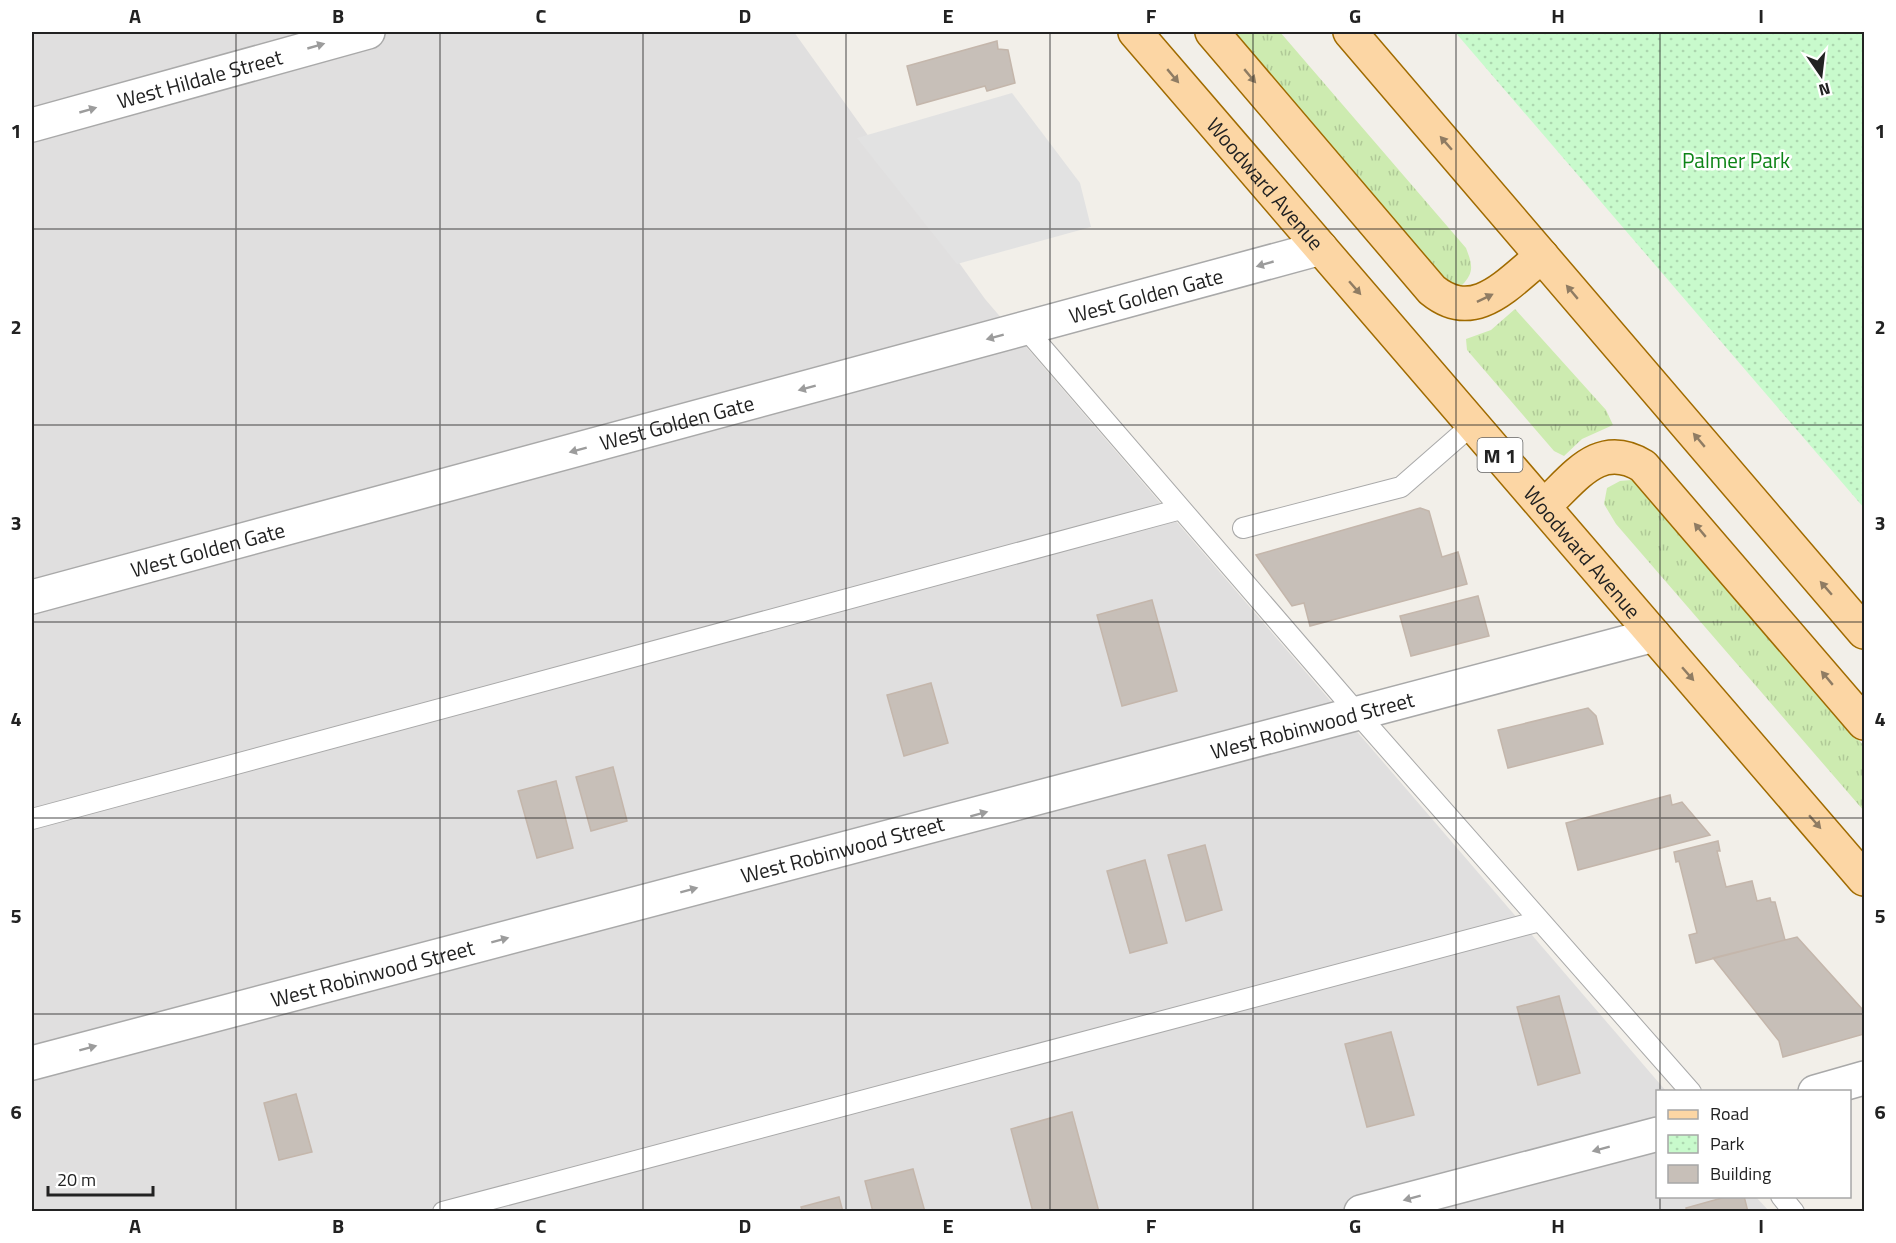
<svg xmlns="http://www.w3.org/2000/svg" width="1896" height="1243" font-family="'Titillium Web',sans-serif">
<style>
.residential{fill:#e0dfdf}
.grass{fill:url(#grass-tufts)}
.park{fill:url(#park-dots)}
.parking{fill:#e2e2e2}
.building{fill:#c7bfb8;stroke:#c4b6ab;stroke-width:1.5}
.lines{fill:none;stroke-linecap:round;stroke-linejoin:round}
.lane-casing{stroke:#a9a9a9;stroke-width:22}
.street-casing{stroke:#a9a9a9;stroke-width:36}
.primary-casing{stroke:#a06b00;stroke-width:36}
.lane{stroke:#fff;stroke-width:20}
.street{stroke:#fff;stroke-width:33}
.primary{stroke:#fcd6a4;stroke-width:33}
.oneway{fill:#9c9c9c}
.oneway2{fill:#8f7c63}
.grid{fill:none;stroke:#222;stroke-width:1.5;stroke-opacity:0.55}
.labels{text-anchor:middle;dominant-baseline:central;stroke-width:5;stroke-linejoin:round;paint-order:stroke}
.shield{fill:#fff;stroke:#646464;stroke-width:1.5}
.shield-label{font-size:20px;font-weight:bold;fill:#222}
.street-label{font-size:21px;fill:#222;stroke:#fff}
.park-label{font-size:21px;fill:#0c8416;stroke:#fff}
.neatline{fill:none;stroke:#222;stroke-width:2}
.grid-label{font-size:20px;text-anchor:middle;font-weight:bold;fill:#222}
</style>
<defs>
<pattern id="grass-tufts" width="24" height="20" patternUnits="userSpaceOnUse" patternTransform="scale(1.5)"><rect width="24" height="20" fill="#cdebb0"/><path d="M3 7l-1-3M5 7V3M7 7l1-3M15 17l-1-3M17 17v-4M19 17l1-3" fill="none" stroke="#b0c997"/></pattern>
<pattern id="park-dots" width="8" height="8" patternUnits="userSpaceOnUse" patternTransform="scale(1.5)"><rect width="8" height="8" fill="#c8facc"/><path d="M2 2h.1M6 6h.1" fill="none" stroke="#acd6af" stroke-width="1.8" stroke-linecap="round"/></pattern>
</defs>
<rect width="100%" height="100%" fill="#f2efe9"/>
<path class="residential" d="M32 32H794L985 299 1666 1091 1658 1092V1196L1756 1197 1769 1211H32Z"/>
<path class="grass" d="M1222 32H1280L1466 248C1472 264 1475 272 1462 285L1446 282Z
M1515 309 1606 410 1613 425 1582 439 1564 456 1554 451 1467 350 1466 339 1491 330Z
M1632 480 1864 746V811L1616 524 1604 504 1607 488 1620 481Z"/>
<path class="park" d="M1455 32H1864V508Z"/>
<path class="parking" d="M1012 93 1080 183 1091 227 957 264 857 138Z"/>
<path class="building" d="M997 41 998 49 1008 50 1015 83 987 91 985 86 917 105 907 66Z
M1420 508 1429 511 1442 557 1458 552 1467 584 1310 626 1304 603 1292 606 1256 555Z
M1478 596 1489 636 1411 656 1400 616Z
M1152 600 1177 691 1122 706 1097 615Z
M931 683 948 743 904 756 887 695Z
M1588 708 1596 716 1603 744 1508 768 1498 730Z
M613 767 627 821 591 831 576 777Z
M556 781 573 848 537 858 518 791Z
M1670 795 1672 805 1682 802 1710 835 1578 870 1566 823Z
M1718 841 1720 851H1717L1726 887 1752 881 1757 901 1770 898 1771 902H1775L1785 940 1696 963 1689 935 1697 933 1679 861 1676 862 1674 852Z
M1205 845 1222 910 1186 921 1168 855Z
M1145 860 1167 943 1130 953 1107 871Z
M1797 937 1864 1011V1034L1783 1057 1779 1041 1713 958Z
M1559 996 1580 1073 1538 1085 1517 1007Z
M1391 1032 1414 1115 1367 1127 1345 1044Z
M296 1094 312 1152 279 1160 264 1103Z
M1072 1112 1099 1212H1033L1011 1129Z
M913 1169 925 1212H873L865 1181Z
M1729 1196H1744L1748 1212H1687L1686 1208Z
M839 1197 843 1212H803L801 1207Z"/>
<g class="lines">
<g class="lane-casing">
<path id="lane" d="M1026 329 1358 714 1691 1092
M1243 528 1401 487 1473 424
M32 819 1181 509
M1781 1196 1794 1212
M443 1212 1540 921"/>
</g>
<g class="street-casing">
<g id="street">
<path id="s1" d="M32 125 368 32"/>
<path id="s2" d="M32 597 1321 248"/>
<path id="s3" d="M32 1063 1654 635"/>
<path d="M1815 1092 1864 1078"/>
<path d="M1361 1212 1658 1134"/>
</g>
</g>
<g class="primary-casing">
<g id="primary">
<path id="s4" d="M1135 32 1864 879"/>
<path d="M1212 32 1432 290C1475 325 1508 283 1542 256"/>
<path d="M1350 32 1864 632"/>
<path d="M1544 506C1575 478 1599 439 1643 466L1864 723"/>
</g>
</g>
<use href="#lane" class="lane"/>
<use href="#street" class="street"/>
<use href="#primary" class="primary"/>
</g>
<defs><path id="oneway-solid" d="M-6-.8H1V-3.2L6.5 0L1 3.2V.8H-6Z" transform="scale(1.5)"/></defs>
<g class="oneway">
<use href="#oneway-solid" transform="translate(316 46) rotate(-16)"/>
<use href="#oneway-solid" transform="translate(88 110) rotate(-16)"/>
<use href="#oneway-solid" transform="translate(1265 264) rotate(164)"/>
<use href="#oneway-solid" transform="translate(995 337) rotate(165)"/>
<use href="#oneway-solid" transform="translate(807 388) rotate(165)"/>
<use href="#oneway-solid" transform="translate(578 450) rotate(165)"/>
<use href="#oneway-solid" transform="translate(979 814) rotate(-15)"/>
<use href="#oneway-solid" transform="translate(689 890) rotate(-15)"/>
<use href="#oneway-solid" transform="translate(500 940) rotate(-15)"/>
<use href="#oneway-solid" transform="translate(88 1048) rotate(-15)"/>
<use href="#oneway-solid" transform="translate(1601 1149) rotate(165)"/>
<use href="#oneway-solid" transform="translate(1412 1198) rotate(165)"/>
</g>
<g class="oneway2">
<use href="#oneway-solid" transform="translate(1173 76) rotate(50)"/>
<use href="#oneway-solid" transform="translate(1250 76) rotate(50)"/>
<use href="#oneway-solid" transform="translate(1446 143) rotate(-131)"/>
<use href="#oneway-solid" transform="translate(1355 288) rotate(49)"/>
<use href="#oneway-solid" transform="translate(1572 292) rotate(-130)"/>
<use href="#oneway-solid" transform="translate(1485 298) rotate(-26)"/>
<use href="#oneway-solid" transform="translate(1699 440) rotate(-130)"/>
<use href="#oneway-solid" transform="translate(1700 530) rotate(-130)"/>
<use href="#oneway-solid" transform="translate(1826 588) rotate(-131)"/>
<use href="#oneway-solid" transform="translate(1688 674) rotate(49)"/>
<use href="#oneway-solid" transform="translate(1827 678) rotate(-130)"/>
<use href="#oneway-solid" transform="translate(1815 822) rotate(49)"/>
</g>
<path class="grid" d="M236 32V1212M440 32V1212M643 32V1212M846 32V1212M1050 32V1212M1253 32V1212M1456 32V1212M1660 32V1092M32 229H1864M32 425H1864M32 622H1864M32 818H1864M32 1014H1864M1660 1196V1212"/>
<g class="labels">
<rect class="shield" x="1477.5" y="438" width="45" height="34" rx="4.5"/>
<g class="shield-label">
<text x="1500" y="455">M 1</text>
</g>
<g class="street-label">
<text stroke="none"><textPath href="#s1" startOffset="174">West Hildale Street</textPath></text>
<text stroke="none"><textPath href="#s4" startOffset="200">Woodward Avenue</textPath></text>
<text stroke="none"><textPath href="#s2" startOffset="1154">West Golden Gate</textPath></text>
<text stroke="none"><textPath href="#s2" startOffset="668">West Golden Gate</textPath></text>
<text stroke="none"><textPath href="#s2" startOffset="182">West Golden Gate</textPath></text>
<text stroke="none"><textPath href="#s4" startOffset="686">Woodward Avenue</textPath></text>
<text stroke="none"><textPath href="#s3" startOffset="1324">West Robinwood Street</textPath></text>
<text stroke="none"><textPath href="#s3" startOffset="838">West Robinwood Street</textPath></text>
<text stroke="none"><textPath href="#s3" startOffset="352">West Robinwood Street</textPath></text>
</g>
<g class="park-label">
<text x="1736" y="160">Palmer Park</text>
</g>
</g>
<rect width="1896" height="1243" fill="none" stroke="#ffffff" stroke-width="66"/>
<rect x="1656" y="1090" width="195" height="108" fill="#ffffff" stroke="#a7a7a7" stroke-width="1.5"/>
<rect x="1668" y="1110" width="30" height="9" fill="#fcd6a4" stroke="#a7a7a7" stroke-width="1.5"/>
<text x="1710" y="1120" font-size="18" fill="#222222">Road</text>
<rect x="1668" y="1135" width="30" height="18" fill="url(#park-dots)" stroke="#a7a7a7" stroke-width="1.5"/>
<text x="1710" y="1150" font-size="18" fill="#222222">Park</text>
<rect x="1668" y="1165" width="30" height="18" fill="#c7bfb8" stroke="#a7a7a7" stroke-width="1.5"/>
<text x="1710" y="1180" font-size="18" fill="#222222">Building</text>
<g transform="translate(1821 75) rotate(166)" stroke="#ffffff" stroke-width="4.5" paint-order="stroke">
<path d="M0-4.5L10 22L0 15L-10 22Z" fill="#222222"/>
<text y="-9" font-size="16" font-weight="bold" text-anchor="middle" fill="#222222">N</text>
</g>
<path d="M48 1186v9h105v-9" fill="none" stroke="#222222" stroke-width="3"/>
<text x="57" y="1186" font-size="18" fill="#222222" stroke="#ffffff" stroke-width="4.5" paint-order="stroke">20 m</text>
<rect x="33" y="33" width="1830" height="1177" class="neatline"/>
<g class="grid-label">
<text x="135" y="23">A</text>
<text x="338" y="23">B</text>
<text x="541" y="23">C</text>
<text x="745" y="23">D</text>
<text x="948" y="23">E</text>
<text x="1151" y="23">F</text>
<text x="1355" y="23">G</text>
<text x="1558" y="23">H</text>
<text x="1761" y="23">I</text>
<text x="16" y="138">1</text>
<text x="1880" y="138">1</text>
<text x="16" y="334">2</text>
<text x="1880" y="334">2</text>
<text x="16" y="530">3</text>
<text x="1880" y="530">3</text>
<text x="16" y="726">4</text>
<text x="1880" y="726">4</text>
<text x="16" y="923">5</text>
<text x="1880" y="923">5</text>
<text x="16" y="1119">6</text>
<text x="1880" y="1119">6</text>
<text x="135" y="1233">A</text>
<text x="338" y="1233">B</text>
<text x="541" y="1233">C</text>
<text x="745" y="1233">D</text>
<text x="948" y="1233">E</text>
<text x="1151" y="1233">F</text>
<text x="1355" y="1233">G</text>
<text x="1558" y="1233">H</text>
<text x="1761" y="1233">I</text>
</g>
</svg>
